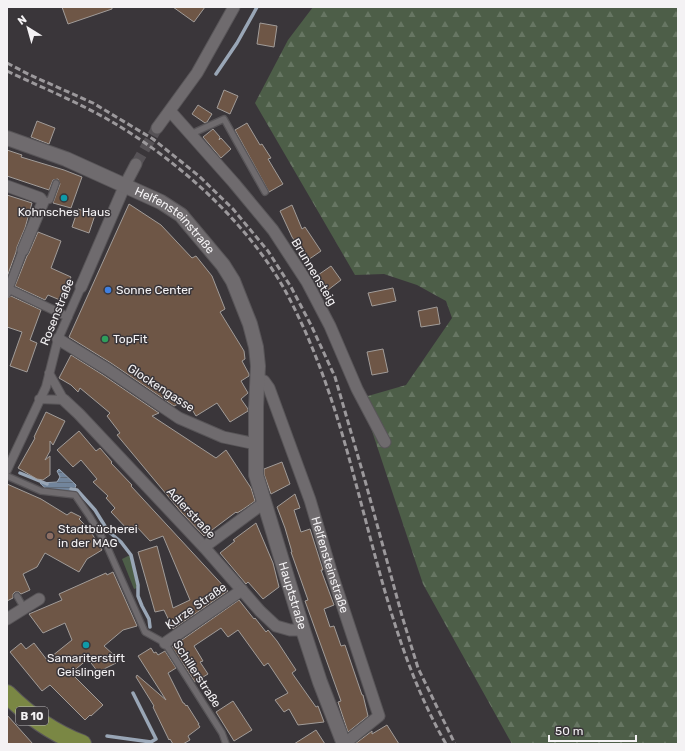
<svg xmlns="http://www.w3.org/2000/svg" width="685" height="751" font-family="Rubik,sans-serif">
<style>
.green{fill:#4d5e48}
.forest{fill:url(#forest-firs)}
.water{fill:url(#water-rules);stroke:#99a6b6}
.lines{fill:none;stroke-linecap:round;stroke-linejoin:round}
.stream{stroke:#99a6b6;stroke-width:3.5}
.building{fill:#6e5646;stroke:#a19c99}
.minor-tunnel{stroke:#565256;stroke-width:11;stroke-dasharray:11 5.5;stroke-linecap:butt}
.service-casing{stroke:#585558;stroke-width:8}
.pedestrian-casing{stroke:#585558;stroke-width:10}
.minor-casing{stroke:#585558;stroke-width:13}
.tertiary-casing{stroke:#585558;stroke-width:16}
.primary-casing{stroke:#585558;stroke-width:20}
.service{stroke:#6f6b6e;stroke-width:5.5}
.pedestrian{stroke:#6f6b6e;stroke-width:8}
.minor{stroke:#6f6b6e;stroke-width:11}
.tertiary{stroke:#6f6b6e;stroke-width:14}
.primary{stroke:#7a8744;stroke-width:18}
.rail{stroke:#9c999c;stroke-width:3;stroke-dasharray:6 3;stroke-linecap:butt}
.culture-dot{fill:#0f9aa8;stroke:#3a363a;stroke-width:1.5}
.shop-dot{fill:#3f7fe0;stroke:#3a363a;stroke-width:1.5}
.leisure-dot{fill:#2e9e5b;stroke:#3a363a;stroke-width:1.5}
.education-dot{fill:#8d6e63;stroke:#3a363a;stroke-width:1.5}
.labels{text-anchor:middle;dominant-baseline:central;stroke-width:3;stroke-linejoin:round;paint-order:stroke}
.shield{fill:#3a363a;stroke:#bcbabc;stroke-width:1}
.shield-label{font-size:11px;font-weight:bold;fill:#f4f2f4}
.poi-label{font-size:12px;fill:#f4f2f4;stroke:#3a363a;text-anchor:start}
.street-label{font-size:12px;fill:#f4f2f4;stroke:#3a363a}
</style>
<defs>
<pattern id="forest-firs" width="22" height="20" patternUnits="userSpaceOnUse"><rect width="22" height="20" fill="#4d5e48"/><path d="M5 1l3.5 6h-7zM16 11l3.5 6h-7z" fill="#677663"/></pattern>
<pattern id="water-rules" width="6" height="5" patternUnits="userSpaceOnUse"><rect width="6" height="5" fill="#72859c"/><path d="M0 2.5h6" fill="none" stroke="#626d7b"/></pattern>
</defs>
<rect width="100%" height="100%" fill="#3a363a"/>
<path class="green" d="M130 555 137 588 134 589 122 559Z"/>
<path class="forest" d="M313 7H678V744H512L423 584 361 398 406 385 452 318 446 301 417 285 384 274 355 275 255 103 288 40Z"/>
<path class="water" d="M59 469 76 485 74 491C62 494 49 494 40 483L57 482 60 477 57 471Z"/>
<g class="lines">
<path class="stream" d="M216 74 237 43 257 7
M20 473 47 484
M71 489 77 490 95 510 108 531 121 542 131 555 138 585V596L142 606 149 619 150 627
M107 736 151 742 156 739 133 693"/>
</g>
<path class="building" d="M62 7H112V9L68 24Z
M173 7H205L194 22Z
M260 23 277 26 274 47 257 44Z
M224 90 238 96 230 114 217 108Z
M198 105 212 114 207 122 205 123 192 114Z
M37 121 55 128 49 144 31 137Z
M247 123 260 145 262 144 271 158 268 159 283 184 269 192 235 130Z
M213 129 220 137 219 140 221 138 231 149 221 158 203 137Z
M7 150 22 155 21 157 64 170 82 177 71 208 53 203 60 184 58 179 53 180 49 190 7 176Z
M7 195 32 203 25 228 17 247 16 252 7 277Z
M129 204 161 225 192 258 196 256 212 276 225 309 220 312 244 351 245 359 242 361 249 374V376L241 381 248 393 241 399 248 409V411L230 422 217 403 196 416 186 400 174 406 111 363 69 337Z
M292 205 302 229 305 227 321 251 308 260 292 237 280 211Z
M78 209 95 215 89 233 72 227Z
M38 232 61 241 51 268 71 277 60 300 48 295 45 300 15 286 27 256 29 253Z
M331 266 341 280 328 290 318 275Z
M393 288 396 301 372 306 368 293Z
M11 296 41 310 30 340 37 343 27 372 10 366 22 332 7 327V298Z
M437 307 440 324 421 327 418 311Z
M383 349 388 372 372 375 367 352Z
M71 355 103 375 159 413 152 416 216 458 226 450 251 488 255 501 242 510 237 513 236 512 204 536 182 513 117 435 120 433 107 416 110 413 80 388 78 392 71 385 59 378Z
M46 412 65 421 53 445 50 441V451L45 460 50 456V475L43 480 37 479 18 468 35 438 34 437Z
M79 431 96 451 100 448 112 462 111 463 132 485 131 486 228 591 173 629 164 610 155 612 138 552 157 546 173 608 190 600 163 536 150 541 136 526 130 532 111 512 115 508 106 498 108 496 93 482 97 479 81 460 73 467 57 450Z
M282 462 290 484 271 494 264 474V469Z
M7 484 41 499 67 515 71 512 81 517 79 519 89 529 102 550 87 559 79 572 45 553 37 567 23 574 30 590 21 594 19 592H15L13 594V598L7 601Z
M295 494 300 508 294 510 301 532 310 529 323 570H321L334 605 324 609 330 627 334 626 341 646 345 645 362 695H363L368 716 348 732 338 702 341 701 305 601 308 600 291 552H292L285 528 277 507Z
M256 523 273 563 279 587 263 599 248 582 246 584 220 553 235 541 233 540Z
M113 572 137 626 123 630 104 646 115 656 113 658 116 663 98 672 88 659 71 673 103 705 91 716 90 715 85 720 50 685 42 691 10 652 21 643 26 649 34 643 47 660 72 640 65 623 43 633 29 614 62 600 59 594 106 573 107 575Z
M239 600 254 619 255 618 266 632 268 630 277 641 296 670 292 673 316 707 318 706 324 722 298 725 289 709 284 712 275 700 288 693 268 663 264 666 238 630 228 637 221 628 194 646 203 661 200 662 208 674 195 682 172 647Z
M151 648 154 653 156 652 158 655 165 651 176 668 168 673 183 703H184L186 706 187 705 199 724H198L200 727 188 736 190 740 183 744H173L170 739 169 740 153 707 154 706 136 677 137 675 166 700 138 656Z
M233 701 252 730 234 741 216 712Z
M7 715 33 744H7Z
M387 725 399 744H355L372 731V734Z
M316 730 325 744H294Z"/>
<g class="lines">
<path class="minor-tunnel" d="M136 164 157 128"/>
<g class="service-casing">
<path id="service" d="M191 134 224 119 265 192
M43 202 50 200 56 183
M7 476 41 491 75 495 90 517 106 544 145 632 165 643 222 733 226 744
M17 596 24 608"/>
</g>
<g class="pedestrian-casing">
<path id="pedestrian" d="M7 288 68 317
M7 293 23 250
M49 373 64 400
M39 399 64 400
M7 470 46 387 58 339 81 287"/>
</g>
<g class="minor-casing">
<g id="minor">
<path d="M170 111 234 183 273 230 307 282 330 326 357 389 385 442"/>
<path d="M157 128 197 73 234 7"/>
<path d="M7 186 40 198 43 202 23 250"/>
<path d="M81 287 125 185 136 164"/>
<path d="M58 339 107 369 179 418 223 437 256 444"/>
<path id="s1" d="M258 379 264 381 269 388 310 500 332 574 379 716 344 744"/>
<path d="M64 400 79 414 204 547 260 611 276 626 290 630H303"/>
<path d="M204 547 265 502"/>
<path d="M7 619 39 599"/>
<path d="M165 643 242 590"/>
</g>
</g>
<g class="tertiary-casing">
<g id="tertiary">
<path id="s2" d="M7 138 66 159 161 202 181 215 223 265 233 281 250 324 256 347 258 366 256 407V475L303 630 320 682 344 744"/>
</g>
</g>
<g class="primary-casing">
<path id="primary" d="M7 694C29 716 53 733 82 744"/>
</g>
<use href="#service" class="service"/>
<use href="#pedestrian" class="pedestrian"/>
<use href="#minor" class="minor"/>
<use href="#tertiary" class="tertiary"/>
<use href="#primary" class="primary"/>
<path class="rail" d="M7 63 30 75 93 103 153 139 199 176 233 209 268 251 291 287 311 325 335 377 366 484 402 616 418 668 455 744
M7 71C43 88 80 103 114 123 180 162 250 225 287 294 319 354 339 419 356 484 380 573 400 664 446 744"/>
</g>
<g class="culture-dot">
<circle cx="64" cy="198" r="4"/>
<circle cx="86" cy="645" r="4"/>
</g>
<circle class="shop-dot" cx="108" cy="290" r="4"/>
<circle class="leisure-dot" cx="105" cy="339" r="4"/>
<circle class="education-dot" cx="50" cy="536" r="4"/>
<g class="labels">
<rect class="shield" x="16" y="707" width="32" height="18" rx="3"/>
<g class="shield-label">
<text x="32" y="716">B 10</text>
</g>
<g class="poi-label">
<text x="64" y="212" text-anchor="middle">Kohnsches Haus</text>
<text x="116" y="290">Sonne Center</text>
<text x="113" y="339">TopFit</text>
<text x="58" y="529">Stadtbücherei<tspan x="58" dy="14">in der MAG</tspan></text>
<text x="86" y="658" text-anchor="middle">Samariterstift<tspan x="86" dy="14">Geislingen</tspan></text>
</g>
<g class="street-label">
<text stroke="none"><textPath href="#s2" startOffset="189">Helfensteinstraße</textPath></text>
<text transform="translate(314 272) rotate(59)">Brunnensteig</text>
<text transform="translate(57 312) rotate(-68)">Rosenstraße</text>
<text transform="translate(161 388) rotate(33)">Glockengasse</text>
<text transform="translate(191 513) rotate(47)">Adlerstraße</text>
<text stroke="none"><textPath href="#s1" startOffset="202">Helfensteinstraße</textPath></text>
<text stroke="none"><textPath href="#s2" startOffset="599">Hauptstraße</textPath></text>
<text transform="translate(196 606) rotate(-35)">Kurze Straße</text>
<text transform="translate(197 674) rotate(57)">Schillerstraße</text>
</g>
</g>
<rect width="685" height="751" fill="none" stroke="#f4f2f4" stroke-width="16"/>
<g transform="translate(28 28) rotate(323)" stroke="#3a363a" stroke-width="3" paint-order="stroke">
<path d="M0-3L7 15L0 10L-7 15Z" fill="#f4f2f4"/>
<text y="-6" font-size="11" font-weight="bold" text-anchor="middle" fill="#f4f2f4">N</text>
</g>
<path d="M549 735v6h87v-6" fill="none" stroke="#f4f2f4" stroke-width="2"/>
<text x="555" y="735" font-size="12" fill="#f4f2f4" stroke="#3a363a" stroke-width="3" paint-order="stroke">50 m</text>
</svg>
